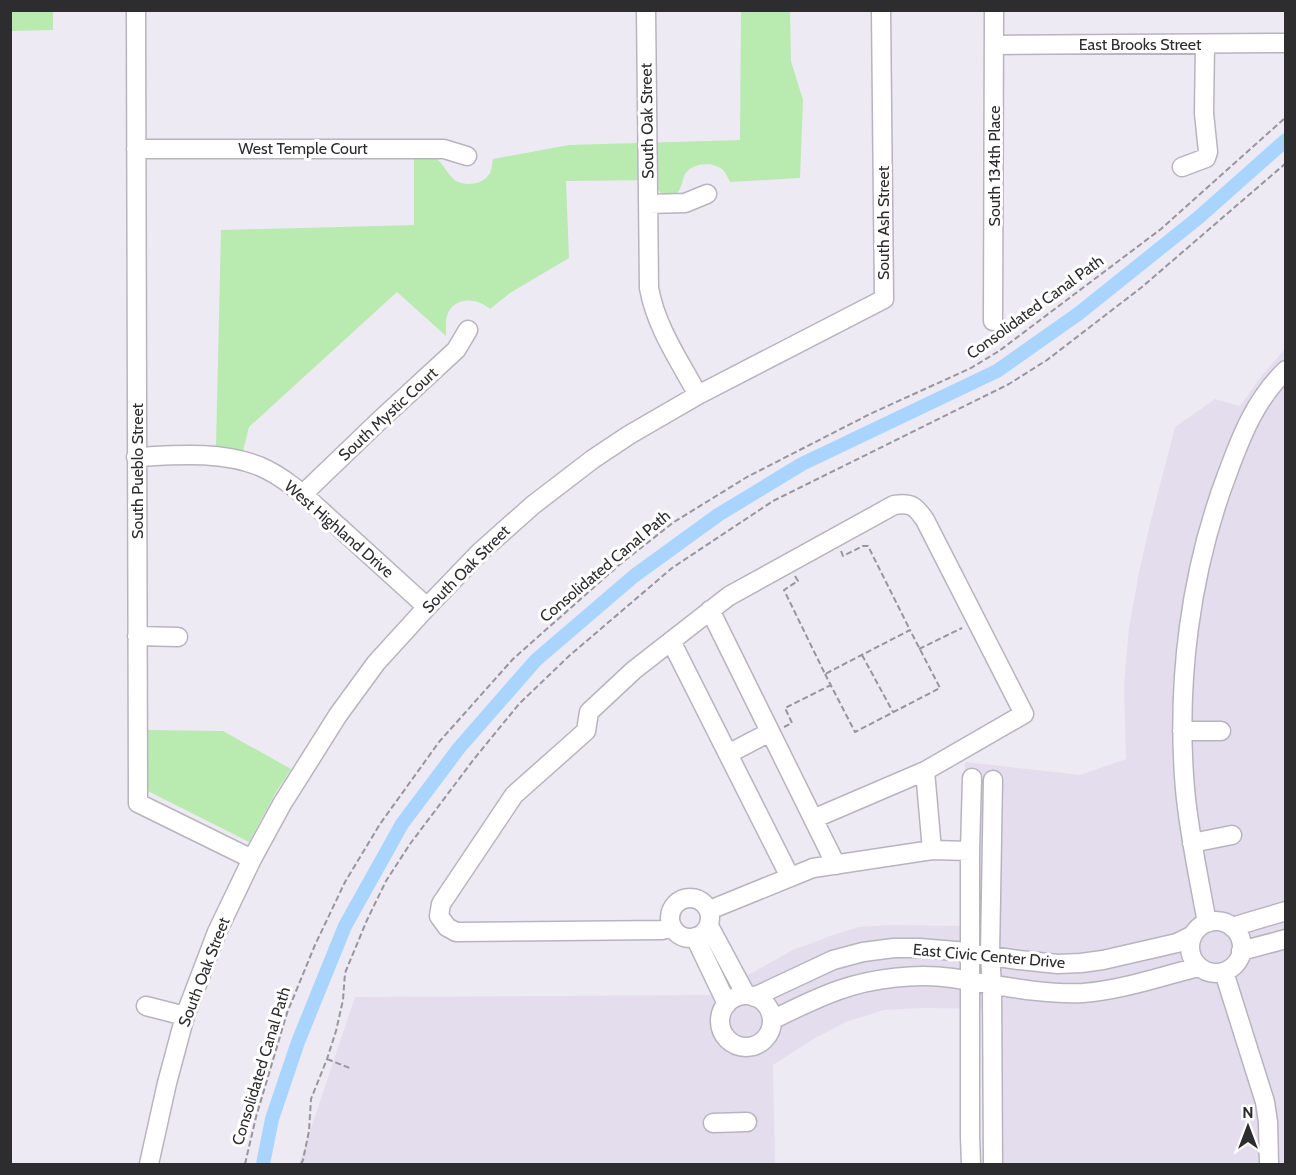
<svg xmlns="http://www.w3.org/2000/svg" width="1296" height="1175" font-family="Cabin,sans-serif">
<style>
.built{fill:#e4dded}
.green{fill:#b9eab0}
.lines{fill:none;stroke-linecap:round;stroke-linejoin:round}
.canal{stroke:#a9d4fe;stroke-width:14}
.minor-casing{stroke:#b8b4be;stroke-width:21}
.path{stroke:#98959c;stroke-width:2;stroke-dasharray:6 3;stroke-linecap:butt}
.minor{stroke:#fff;stroke-width:18}
.labels{text-anchor:middle;dominant-baseline:central;stroke-width:6;stroke-linejoin:round;paint-order:stroke}
.street-label{font-size:16px;fill:#2d2c2f;stroke:#fff}
</style>
<rect width="100%" height="100%" fill="#eeeaf4"/>
<path class="built" d="M1285 349V1164H1001V1009L926 1008 884 1010 846 1022 815 1038 773 1065 775 1164H299L355 997 712 995 793 950 836 934 859 927 889 925 964 926 965 762 1080 775 1126 759 1124 685 1129 628 1139 572 1151 520 1175 427 1215 399 1240 406 1262 375Z"/>
<path class="green" d="M10 11H53V30L11 31Z
M741 11H790L791 61 803 100 800 178 730 182C728 178 726 173 723 170 713 161 692 163 685 174 682 180 682 187 678 192 672 197 661 196 658 189 657 187 656 181 656 180L566 181 569 258 510 293 490 309C478 299 459 296 449 311 445 318 446 328 446 336L397 292 249 427 243 451 216 446 221 230 414 225V155C420 155 428 154 433 157 444 162 447 175 456 181 467 187 484 184 490 173 492 169 492 163 493 159L569 145 740 140Z
M148 730 223 731 291 769 276 792 249 842 146 790Z"/>
<g class="lines">
<path class="canal" d="M263 1164 272 1119 298 1042 345 926 402 824 459 748 536 660 634 576 718 515 802 464 997 371 1078 314 1198 218 1286 140"/>
<g class="minor-casing">
<path id="minor" d="M136 10 138 803 252 859
M646 10 649 288C656 327 679 360 698 395
M995 45 1286 43
M136 149H444L467 156
M1182 167 1206 158 1208 152 1204 113 1205 44
M648 204 685 203 707 194
M993 321 994 10
M136 457C177 455 220 451 259 466 290 479 314 505 339 527 368 553 397 580 427 607
M303 494 380 420 456 350 468 330
M710 610 836 865
M137 636 178 637
M671 641 790 877
M1182 731H1221
M728 754 770 732
M993 780 990 955 992 985 993 1164
M1192 843 1232 835
M932 850 970 851
M670 918a20 20 0 1 1 40 0a20 20 0 1 1-40 0Z
M717 907 813 868 932 850 925 771
M1190 947a26 26 0 1 1 52 0a26 26 0 1 1-52 0Z
M1207 923C1199 878 1189 834 1185 789 1176 683 1190 571 1228 472 1242 434 1256 399 1286 370
M709 926 746 995
M1232 927 1286 911
M663 930 456 932 447 927 439 916 441 904 514 795 586 731 589 712 634 670 729 596 894 505C912 502 916 507 925 520L1024 714 925 771 813 819
M695 937 727 1004
M1241 951 1286 939
M1224 972 1265 1102 1268 1122 1269 1164
M720 1021a26 26 0 1 1 52 0a26 26 0 1 1-52 0Z
M754 997 833 960 863 952 894 948H919L956 951 1019 960 1058 964 1081 963 1103 960 1177 943 1193 935
M146 1006 185 1016
M772 1020C794 1009 816 998 839 990 873 978 917 973 952 978 995 984 1039 995 1083 993 1123 990 1161 976 1199 967
M713 1123 747 1122
M149 1164 167 1083 185 1016 217 932 252 859 282 804 338 715 376 663 427 607 480 552 533 505 593 459 629 435 698 395 884 299 881 10
M971 1164 970 1136V851L972 778"/>
</g>
<path class="path" d="M841 551 843 556 863 546H868L910 630
M795 576 798 581 784 590 825 674 910 630 940 688 855 732 825 674
M919 649 962 628
M862 655 893 712
M784 727 792 723 785 708 831 685
M327 1059 352 1069
M245 1164 256 1117 287 1013 315 945 345 882 380 824 439 742 513 659 619 565 674 522 747 477 870 414 971 368 999 351 1161 229 1286 117
M301 1164 303 1160 309 1131 311 1099 327 1059 336 1031 343 1000 345 973 367 920 386 881 410 844 474 759 519 704 569 656 672 568 773 501 1009 384 1047 360 1142 287 1286 163"/>
<use href="#minor" class="minor"/>
</g>
<g class="labels">
<g class="street-label">
<text x="1140" y="44">East Brooks Street</text>
<text transform="translate(647 121) rotate(-91)">South Oak Street</text>
<text x="303" y="148">West Temple Court</text>
<text transform="translate(994 166) rotate(-90)">South 134th Place</text>
<text transform="translate(883 223) rotate(-90)">South Ash Street</text>
<text transform="translate(1035 307) rotate(-36)">Consolidated Canal Path</text>
<text transform="translate(388 414) rotate(-43)">South Mystic Court</text>
<text transform="translate(137 471) rotate(-90)">South Pueblo Street</text>
<text transform="translate(339 529) rotate(41)">West Highland Drive</text>
<text transform="translate(605 566) rotate(-40)">Consolidated Canal Path</text>
<text transform="translate(466 569) rotate(-45)">South Oak Street</text>
<text transform="translate(989 956) rotate(5)">East Civic Center Drive</text>
<text transform="translate(204 972) rotate(-69)">South Oak Street</text>
<text transform="translate(261 1066) rotate(-73)">Consolidated Canal Path</text>
</g>
</g>
<rect width="1296" height="1175" fill="none" stroke="#2d2c2f" stroke-width="24"/>
<g transform="translate(1248 1127)" stroke="#ffffff" stroke-width="4.5" paint-order="stroke">
<path d="M0-4.5L10 22L0 15L-10 22Z" fill="#2d2c2f"/>
<text y="-9" font-size="16" font-weight="bold" text-anchor="middle" fill="#2d2c2f">N</text>
</g>
</svg>
